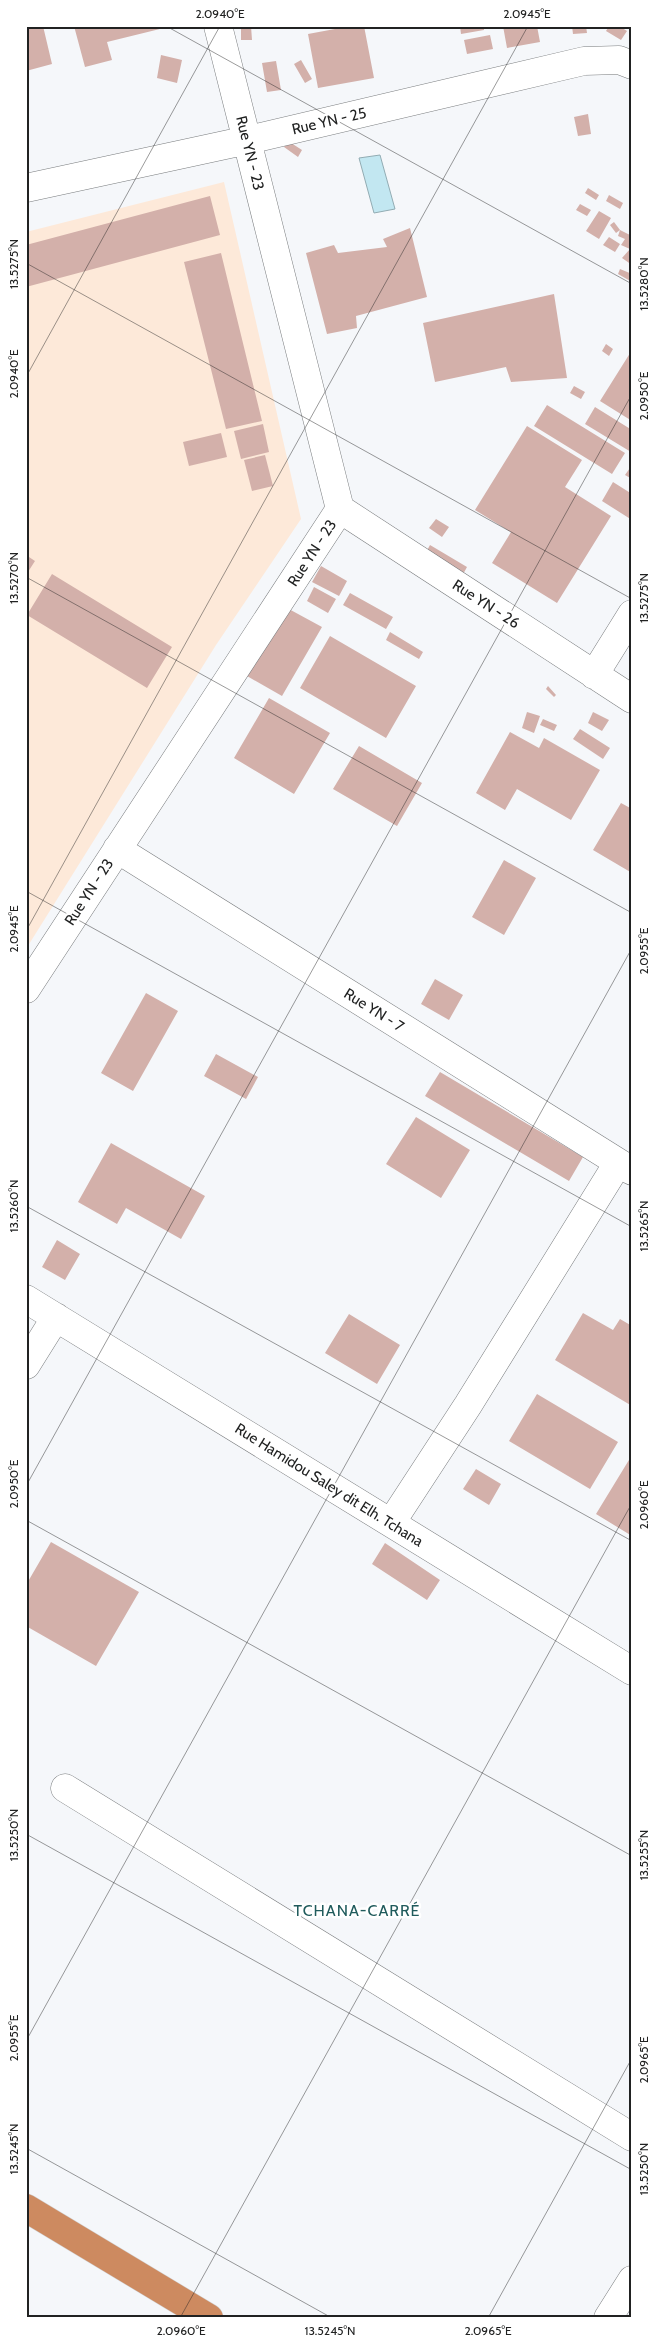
<svg xmlns="http://www.w3.org/2000/svg" width="658" height="2344" font-family="Cabin,sans-serif">
<style>
.education{fill:#fde9d9}
.water{fill:#c2e7f1;stroke:#92acb3}
.building{fill:#d3b0aa}
.lines{fill:none;stroke-linecap:round;stroke-linejoin:round}
.street-casing{stroke:#7a7d7f;stroke-width:29}
.secondary-casing{stroke:#7a7d7f;stroke-width:29}
.highway-casing{stroke:#d3d3d3;stroke-width:29}
.street{stroke:#fff;stroke-width:28}
.secondary{stroke:#fff;stroke-width:28}
.highway{stroke:#cd8a60;stroke-width:28}
.ticks{fill:none;stroke:#212222;stroke-width:1;stroke-opacity:0.45}
.labels{text-anchor:middle;dominant-baseline:central;stroke-width:5;stroke-linejoin:round;paint-order:stroke}
.street-label{font-size:15px;fill:#212222;stroke:#fff}
.neighbourhood-label{font-size:16px;letter-spacing:1px;fill:#205b5c;stroke:#fff}
.neatline{fill:none;stroke:#212222;stroke-width:2}
.ticks-label{font-size:12px;text-anchor:middle;fill:#212222}
</style>
<rect width="100%" height="100%" fill="#f5f7fa"/>
<path class="education" d="M224 182 301 519 216 645 26 949V232Z"/>
<path class="water" d="M380 155 395 209 374 213 359 158Z"/>
<path class="building" d="M26 26H43L52 64 26 71Z
M74 26H168V27L107 42 112 60 85 67Z
M241 26H251L252 40H241Z
M351 26H364L374 78 318 88 308 34Z
M460 26H484V30L461 34Z
M503 26H537L540 42 507 48Z
M572 26H586L587 33 573 34Z
M609 26H619L627 31 621 40 606 31Z
M490 35 493 49 467 54 464 40Z
M161 55 182 60 177 83 157 78Z
M301 60 312 79 305 83 294 64Z
M276 61 281 90 267 92 262 63Z
M588 114 591 134 578 136 574 117Z
M288 141 302 150 298 157 284 147Z
M588 188 599 195 596 200 585 193Z
M609 195 623 203 620 209 606 201Z
M210 196 220 235 26 287V245Z
M580 204 591 210 587 216 576 210Z
M599 211 611 218 599 239 586 231Z
M614 222 620 230 616 233 610 225Z
M410 228 427 297 356 316 357 328 327 334 306 253 334 245 338 253 387 247 383 239Z
M620 230 632 236 630 249 621 245 625 239 618 236Z
M609 237 620 244 615 252 603 245Z
M630 249 632 251V265L622 258Z
M221 253 262 421 226 429 184 262Z
M620 269 632 274V282L618 274Z
M554 294 567 378 511 382 506 367 435 382 423 323Z
M606 344 613 349 609 356 602 351Z
M632 350V421L600 401Z
M574 386 585 392 581 399 570 393Z
M547 405 625 453 612 474 534 426Z
M595 407 632 430 631 452 585 424Z
M263 424 269 452 241 459 234 431Z
M527 426 582 460 565 487 611 516 557 603 492 563 511 532 475 510Z
M221 433 227 457 189 466 183 442Z
M265 455 273 486 252 491 244 460Z
M632 465V479L625 475Z
M613 482 632 494V520L602 501Z
M436 519 449 527 442 537 429 528Z
M430 545 467 567 456 587 419 565Z
M26 555 35 561 26 575Z
M321 566 347 581 339 596 312 582Z
M52 574 172 647 147 688 27 615Z
M314 587 336 599 328 613 307 601Z
M350 593 393 617 386 629 343 605Z
M287 608 322 627 282 696 247 676Z
M390 632 423 652 419 659 386 640Z
M330 636 416 686 386 738 300 688Z
M548 686 556 695 554 697 546 689Z
M269 698 330 733 294 794 234 758Z
M527 712 540 716 534 733 522 728Z
M593 712 609 720 602 731 588 723Z
M543 719 557 725 554 731 540 725Z
M580 729 610 748 603 759 573 739Z
M510 732 539 748 544 738 600 770 571 820 517 789 505 810 476 793Z
M359 746 422 783 397 826 333 789Z
M621 803 632 809V873L593 850Z
M504 860 536 878 504 935 472 917Z
M435 979 463 995 449 1020 421 1004Z
M146 993 178 1011 133 1091 101 1073Z
M216 1054 258 1077 246 1099 204 1076Z
M440 1072 583 1157 569 1181 425 1096Z
M416 1117 470 1150 441 1198 386 1164Z
M111 1143 205 1196 181 1239 126 1208 117 1224 78 1202Z
M57 1240 80 1254 65 1280 42 1267Z
M583 1313 613 1330 620 1319 632 1326V1406L555 1360Z
M349 1314 400 1345 377 1384 325 1353Z
M537 1394 618 1442 590 1489 509 1441Z
M632 1455V1536L596 1514Z
M476 1469 501 1484 489 1505 463 1489Z
M51 1542 139 1592 96 1666 26 1626V1585Z
M385 1543 440 1580 427 1600 372 1564Z"/>
<g class="lines">
<g class="street-casing">
<path id="street" d="M26 188 248 140 584 61 619 60 632 65
M340 509 632 699
M594 675 632 614
M117 849 632 1171
M26 989 340 509 218 26
M26 1299 632 1671
M26 1365 56 1317
M391 1523 468 1405 618 1163
M65 1788 632 2137"/>
</g>
<g class="secondary-casing">
<path id="secondary" d="M608 2318 632 2280"/>
</g>
<g class="highway-casing">
<path id="highway" d="M26 2208 209 2318"/>
</g>
<use href="#street" class="street"/>
<use href="#secondary" class="secondary"/>
<use href="#highway" class="highway"/>
</g>
<path class="ticks" d="M166 26 632 284M26 263 632 599M26 377 220 26M26 577 632 913M26 891 632 1227M26 931 528 26M26 1206 632 1541M26 1486 632 394M26 1520 632 1856M26 1834 632 2170M26 2041 632 948M26 2148 332 2318M180 2318 632 1503M488 2318 632 2058"/>
<g class="labels">
<g class="street-label">
<text transform="translate(329 121) rotate(-13)">Rue YN - 25</text>
<text transform="translate(250 153) rotate(76)">Rue YN - 23</text>
<text transform="translate(312 553) rotate(-57)">Rue YN - 23</text>
<text transform="translate(486 604) rotate(33)">Rue YN - 26</text>
<text transform="translate(89 892) rotate(-57)">Rue YN - 23</text>
<text transform="translate(374 1010) rotate(32)">Rue YN - 7</text>
<text transform="translate(329 1485) rotate(32)">Rue Hamidou Saley dit Elh. Tchana</text>
</g>
<g class="neighbourhood-label">
<text x="357" y="1910">TCHANA-CARRÉ</text>
</g>
</g>
<rect width="658" height="2344" fill="none" stroke="#ffffff" stroke-width="55"/>
<rect x="28" y="28" width="602" height="2288" class="neatline"/>
<g class="ticks-label">
<text x="220" y="18">2.0940°E</text>
<text x="527" y="18">2.0945°E</text>
<text transform="translate(14 264) rotate(-90)" y="4">13.5275°N</text>
<text transform="translate(644 284) rotate(-90)" y="4">13.5280°N</text>
<text transform="translate(14 374) rotate(-90)" y="4">2.0940°E</text>
<text transform="translate(644 396) rotate(-90)" y="4">2.0950°E</text>
<text transform="translate(14 578) rotate(-90)" y="4">13.5270°N</text>
<text transform="translate(644 598) rotate(-90)" y="4">13.5275°N</text>
<text transform="translate(14 929) rotate(-90)" y="4">2.0945°E</text>
<text transform="translate(644 951) rotate(-90)" y="4">2.0955°E</text>
<text transform="translate(14 1206) rotate(-90)" y="4">13.5260°N</text>
<text transform="translate(644 1226) rotate(-90)" y="4">13.5265°N</text>
<text transform="translate(14 1484) rotate(-90)" y="4">2.0950°E</text>
<text transform="translate(644 1505) rotate(-90)" y="4">2.0960°E</text>
<text transform="translate(14 1835) rotate(-90)" y="4">13.5250°N</text>
<text transform="translate(644 1855) rotate(-90)" y="4">13.5255°N</text>
<text transform="translate(14 2038) rotate(-90)" y="4">2.0955°E</text>
<text transform="translate(644 2060) rotate(-90)" y="4">2.0965°E</text>
<text transform="translate(14 2149) rotate(-90)" y="4">13.5245°N</text>
<text transform="translate(644 2169) rotate(-90)" y="4">13.5250°N</text>
<text x="181" y="2335">2.0960°E</text>
<text x="330" y="2335">13.5245°N</text>
<text x="488" y="2335">2.0965°E</text>
</g>
</svg>
